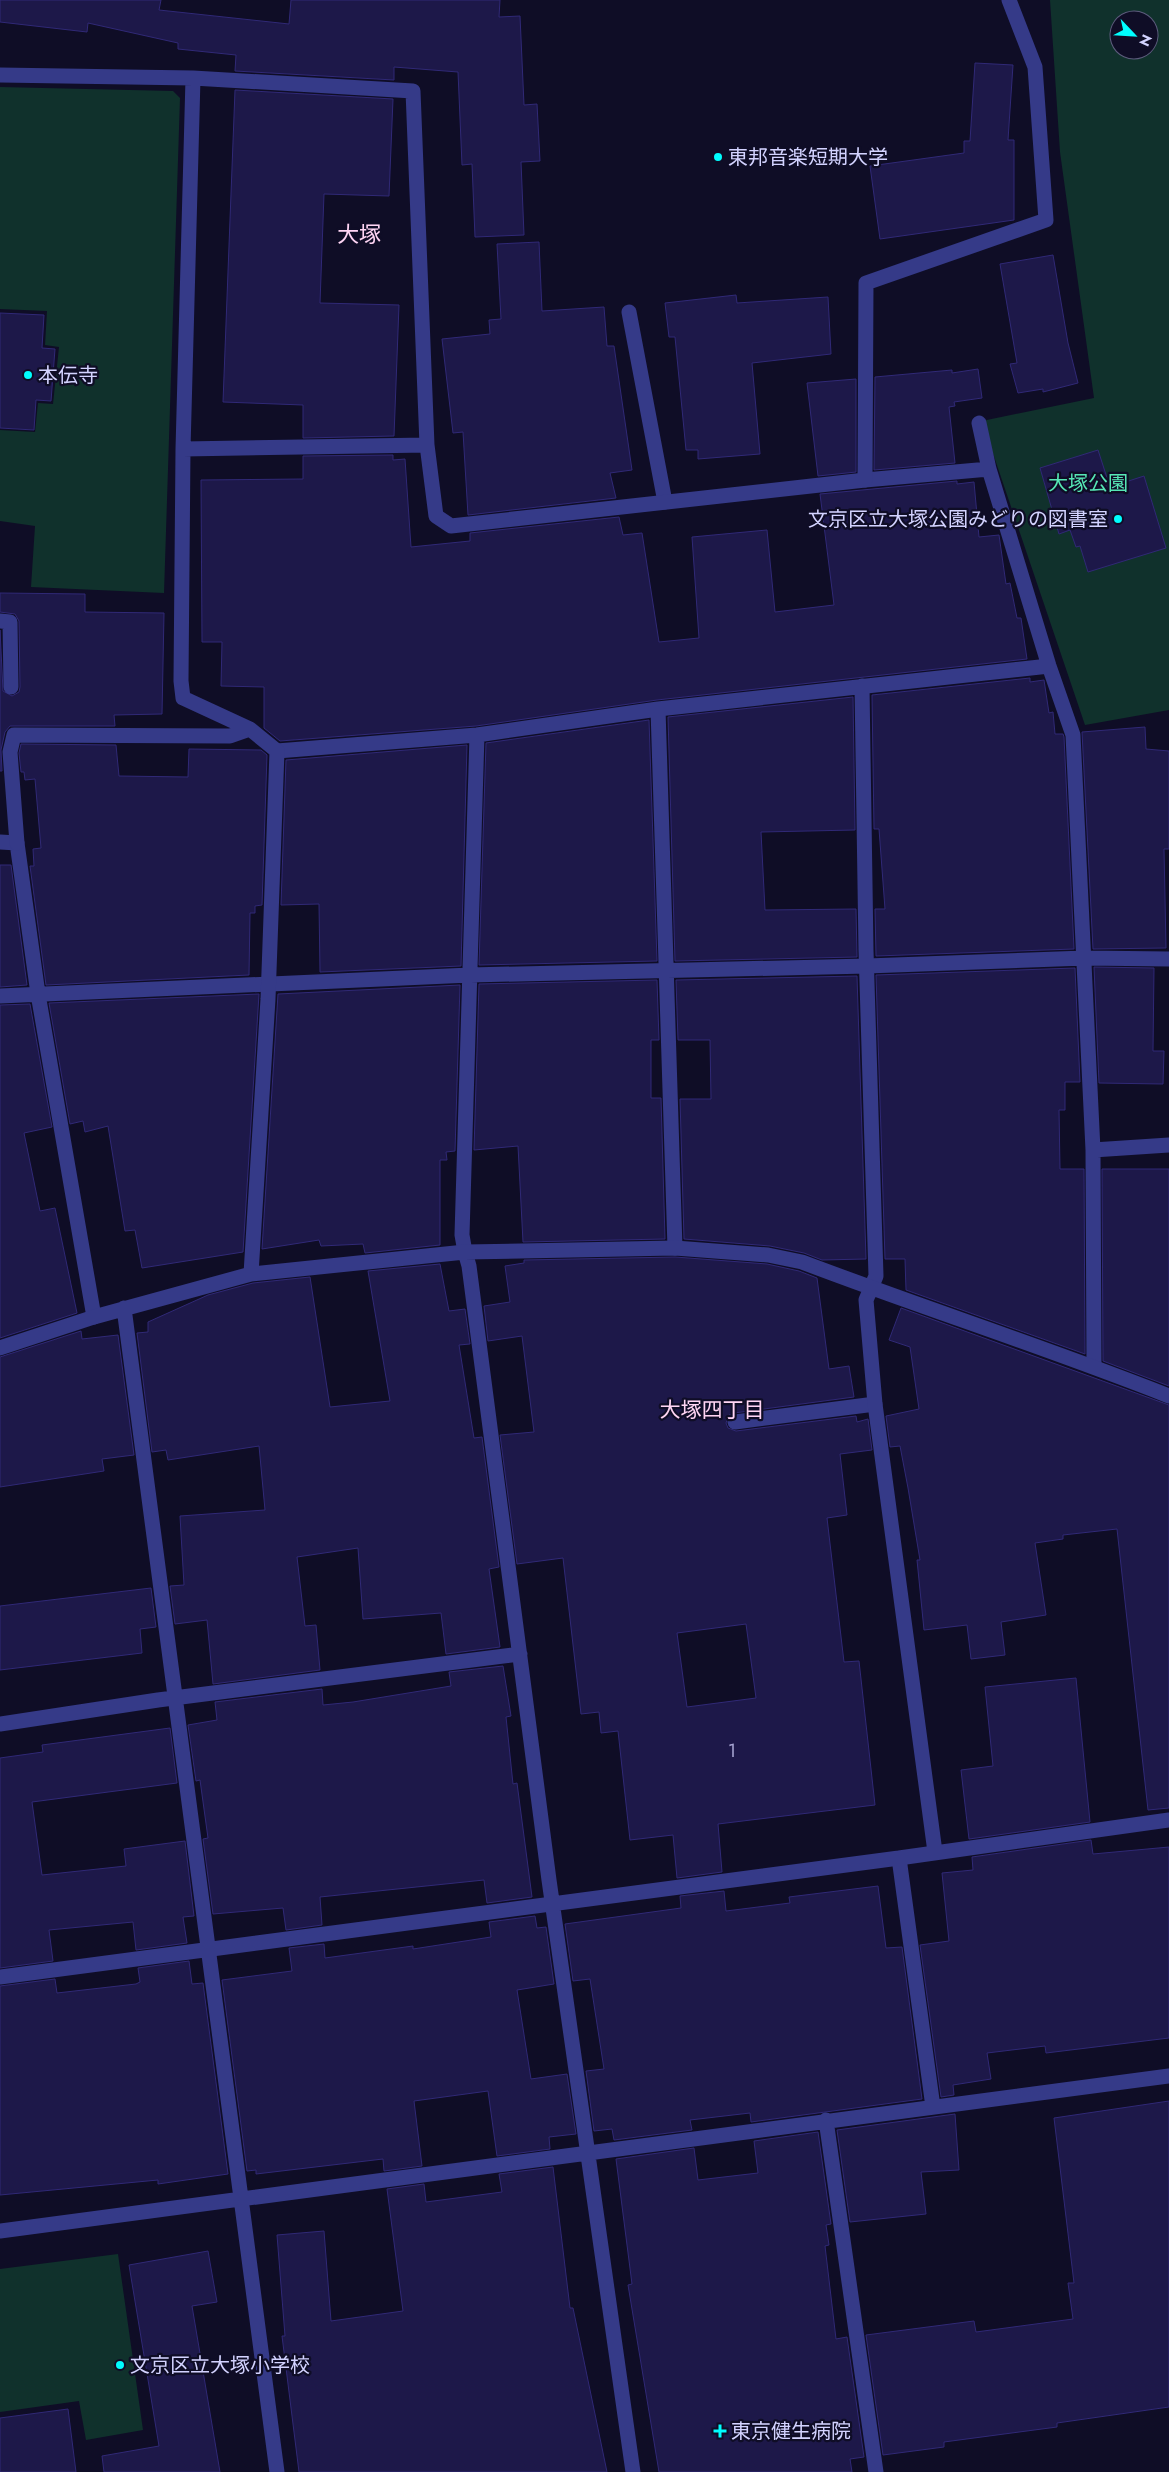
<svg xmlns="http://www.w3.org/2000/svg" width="1169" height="2472" font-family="Jost,'Noto Sans JP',sans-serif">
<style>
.green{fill:#10312c;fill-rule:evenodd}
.building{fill:#1d1849;stroke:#302976;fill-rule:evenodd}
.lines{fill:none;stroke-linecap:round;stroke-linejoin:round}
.lane{stroke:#353a88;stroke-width:15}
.street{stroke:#353a88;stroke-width:15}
.poi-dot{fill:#00fdfe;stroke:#0f0d26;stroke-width:2}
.labels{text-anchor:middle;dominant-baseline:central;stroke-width:4.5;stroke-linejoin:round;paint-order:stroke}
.number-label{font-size:18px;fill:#a6a4d2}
.poi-label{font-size:20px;fill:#d3d3ff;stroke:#0f0d26;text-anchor:start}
.park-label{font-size:20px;fill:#56e7b5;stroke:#0f0d26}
.neighbourhood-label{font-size:21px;fill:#ffd5f4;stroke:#0f0d26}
.quarter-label{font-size:22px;fill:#ffd5f4;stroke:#0f0d26}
</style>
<rect width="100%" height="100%" fill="#0f0d26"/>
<path class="green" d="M1050 0H1169V710L1085 725 982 421 1094 398 1060 152ZM1119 20H1149V50H1119Z
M0 87 173 91 180 98 164 593 31 587 35 526 0 521V430L35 432 38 403 53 404 59 347 45 345 47 311 0 309Z
M118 2254 143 2430 86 2440 79 2401 0 2412V2269Z"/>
<path class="building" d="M0 0H161L159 10 289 24 291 0H500L499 17 520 16 524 105 537 104 540 161 521 162 524 235 475 237 472 164 462 165 458 72 394 67V80L235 71 236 55 178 49V43L88 23 87 32 0 22Z
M975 63 1013 65 1008 140H1014V220L880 239 870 166 964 153V141H970Z
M235 90 393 99 389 196 324 194 320 303 399 305 394 436 303 438V405L223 402Z
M539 242 542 311 604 307 607 346H614L632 470 610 473 616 498 468 515 463 432 453 433 442 339 490 334 489 320 501 319 497 244Z
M1053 255 1068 343 1078 383 1043 392V389L1018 393 1010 364 1017 363 1000 264Z
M736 295 737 303 828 297 831 354 752 363 760 454 698 459V450H686L675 337H669L665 303Z
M0 313 44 315 42 348 55 349 51 401 36 400 34 430 0 428Z
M978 369 982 398 954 402 955 406 949 407 955 463 874 470 875 377 952 370V373Z
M856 379V472L818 476 807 383Z
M1098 450 1110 487 1144 476 1166 548 1088 572 1080 546 1076 547 1070 530 1059 534 1040 468Z
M393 455V460L405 459 411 547 470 541V533L619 517 623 535 642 533 659 642 699 638 692 537 767 530 775 612 834 605 820 494 957 481V484L974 482 979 537 999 535 1006 584 1010 583 1017 618H1021L1027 659 657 700 476 726 280 741 264 728V687L221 686 222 642H202L201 480 303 479V456Z
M0 593 85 594V612L164 613 162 714 114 715 115 726H10L5 732 1 750 2 771H0V630L3 691 12 696 19 692 20 687 19 621 15 614 0 612Z
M1030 678V682L1044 680 1049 713 1053 712 1055 734H1063L1064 737 1074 949 876 956 875 909H885L879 829H874L872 695Z
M853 697 855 830 761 832 765 910 856 909 857 957 675 961 668 717Z
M649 720 657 961 479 965 486 743Z
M1145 727 1146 749 1169 751V849H1164L1166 948 1093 949 1082 732Z
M21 744 116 745 119 776 188 777 189 749 261 750 267 755 262 905 255 906V913H250L249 975 46 985 30 866H34L33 849 41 848 35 779 25 780 24 772H21L19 753Z
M467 745 461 966 320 972 319 904 281 905 286 760Z
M0 865H11L27 985 0 987Z
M1094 967 1154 968 1153 1051H1164L1163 1084 1099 1083Z
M1075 968 1080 1082H1065V1110H1059L1060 1169H1084L1085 1354 906 1290 905 1259H885L876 975Z
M857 976 866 1259 822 1260 804 1253 770 1246 684 1239 680 1099H711L710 1040H678L676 980Z
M657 980 659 1040H651V1098H661L665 1239 523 1242 518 1146 474 1150 479 984Z
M460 985 455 1151 446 1152 447 1160H440V1245L365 1253 363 1244 321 1246 319 1240 262 1249 278 994Z
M259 994 243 1252 142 1268 135 1230 125 1231 108 1126 85 1132 83 1121 70 1124 49 1003Z
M30 1004 52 1127 24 1133 40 1211 55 1208 77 1313 0 1338V1005Z
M1102 1169H1169V1386L1103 1361Z
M675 1257 767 1264 799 1271 817 1278 829 1369 849 1366 854 1397 734 1413 729 1415 726 1423 728 1428 736 1431 856 1416 857 1422 868 1419 872 1450 840 1454 847 1515 827 1518 844 1662 859 1661 875 1805 718 1824 722 1872 677 1878 673 1835 630 1840 618 1731 601 1733 599 1712 581 1714 563 1558 517 1564 500 1435 534 1432 522 1336 488 1341 484 1306 510 1302 505 1266 524 1263V1260ZM746 1624 756 1698 687 1707 677 1633Z
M440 1264 449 1311 465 1309 470 1344 459 1345 474 1438 482 1437 499 1567 489 1569 500 1647 446 1654 441 1613 363 1619 358 1548 297 1557 305 1626 316 1625 320 1670 213 1684 207 1620 175 1624 170 1586 184 1585 180 1516 265 1510 259 1446 168 1460 166 1450 152 1452 137 1333 148 1332V1322L208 1295 253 1283 310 1277 330 1407 390 1401 368 1271Z
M901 1308 1169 1405V1808L1148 1810 1117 1529 1063 1535V1539L1035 1543 1046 1615 1001 1622 1005 1655 971 1659 967 1625 924 1630 917 1560H920L908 1488 900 1446 890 1447 886 1416 919 1409 910 1347 889 1340Z
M81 1331 82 1339 118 1335 134 1455 102 1459 104 1471 0 1487V1357Z
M151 1588 156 1627 140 1629 142 1653 0 1670V1606Z
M503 1666 511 1716 506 1717 513 1784 517 1783 532 1897 487 1903 484 1880 320 1897 322 1925 286 1930 283 1908 213 1914 203 1839 208 1838 200 1780 196 1781 188 1725 217 1720 215 1702 322 1689 323 1705 353 1702 451 1686 449 1672Z
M1076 1678 1090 1822 969 1839 961 1770 993 1766 985 1687Z
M170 1728 177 1783 32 1802 42 1875 126 1866 124 1849 185 1841 194 1916 183 1917 187 1943 136 1950 133 1922 49 1930 53 1961 0 1968V1758L43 1752 42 1745Z
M1091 1840 1093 1854 1169 1847V2038L1046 2053 1045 2046 987 2053 991 2079 953 2085 954 2095 941 2097 920 1945 949 1941 942 1873 973 1870 972 1857Z
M878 1886 886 1948 902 1947 922 2099 751 2122 750 2113 690 2120 692 2130 614 2140 612 2129 594 2131 586 2071 604 2069 590 1979 573 1981 565 1924 681 1908 680 1896 724 1891 726 1911 790 1903 789 1897Z
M535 1916 537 1928 546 1927 554 1984 517 1990 531 2079 567 2074 576 2134 549 2137 550 2149 497 2156 488 2091 414 2101 422 2166 384 2171 383 2159 256 2174V2170L247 2171 222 1980 292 1971 289 1948 324 1944 325 1958 413 1946V1949L491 1937 489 1922Z
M189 1961 192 1984 203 1983 228 2174 158 2184V2180L0 2195V1986L55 1979 57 1993 136 1984 140 1982 138 1968Z
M1169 2101V2407L1057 2423V2427L944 2442V2447L883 2455 866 2335 974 2321 976 2332 1073 2319 1068 2283H1074L1054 2118Z
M955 2114 959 2170 921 2172 926 2214 850 2222 837 2130Z
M818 2132 831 2224 826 2225 829 2245 825 2246 836 2339 847 2337 864 2457 850 2459 852 2472H659L628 2285 632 2284 616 2159 694 2148 698 2180 758 2173 754 2141Z
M553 2167 570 2308H573L607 2472H299L282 2336H285L277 2235 324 2231 331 2321 403 2311 387 2189 424 2184 426 2202 502 2192 499 2174Z
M208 2251 217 2302 192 2306 220 2472H104L102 2456 159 2446 129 2265Z
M68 2409 76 2472H0V2418Z"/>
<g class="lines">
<path class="lane" d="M629 312 665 502
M979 423 989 469 1049 666 1073 735 1093 1150 1094 1366
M865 480 989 469
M0 621 10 622 11 687
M862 686 866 950 876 1276 871 1288
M658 709 675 1248
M277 751 477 735 658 709 1049 666
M0 842 17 843 38 994 94 1317
M0 996 470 975 867 966 1085 958 1169 959
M1093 1150 1169 1145
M465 1252 462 1235 477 735
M735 1422 875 1404"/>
<path class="street" d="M0 75 193 78 413 91 427 445 436 516 451 526 865 480 866 283 1046 220 1035 67 1009 0
M193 78 183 449 181 681 183 698 250 729
M183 449 427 445
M17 843 10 752 14 735 230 736 250 729 277 751 268 999 251 1274
M465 1252 469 1266 549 1880 633 2472
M871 1288 866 1300 875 1404 935 1852
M124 1308 277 2472
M0 1348 94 1317 251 1274 465 1252 675 1248 768 1255 802 1262C923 1308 1048 1348 1169 1396
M0 1724 158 1700 520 1654
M899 1858 933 2107
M0 1977 899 1858 1169 1820
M826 2120 876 2472
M0 2231 1169 2076"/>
</g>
<g class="poi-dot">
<circle cx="718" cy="157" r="5"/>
<circle cx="28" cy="375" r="5"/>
<circle cx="1118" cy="519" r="5"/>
<circle cx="120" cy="2365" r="5"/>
<path d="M717.5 2423.5h5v5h5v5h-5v5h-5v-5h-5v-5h5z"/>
</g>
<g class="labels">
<g class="number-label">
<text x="732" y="1751">1</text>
</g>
<g class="poi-label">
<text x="728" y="157">東邦音楽短期大学</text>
<text x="38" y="375">本伝寺</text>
<text x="1108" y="519" text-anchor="end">文京区立大塚公園みどりの図書室</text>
<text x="130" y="2365">文京区立大塚小学校</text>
<text x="731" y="2431">東京健生病院</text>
</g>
<g class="park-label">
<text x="1088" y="483">大塚公園</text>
</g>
<g class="neighbourhood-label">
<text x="712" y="1410">大塚四丁目</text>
</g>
<g class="quarter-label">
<text x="359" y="234">大塚</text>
</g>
</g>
<g transform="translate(1134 35) rotate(115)"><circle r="24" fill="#0f0d26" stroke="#5d5c7d"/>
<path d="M0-4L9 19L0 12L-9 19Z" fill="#00fdfe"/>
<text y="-8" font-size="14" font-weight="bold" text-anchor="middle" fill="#d3d3ff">N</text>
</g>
</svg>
